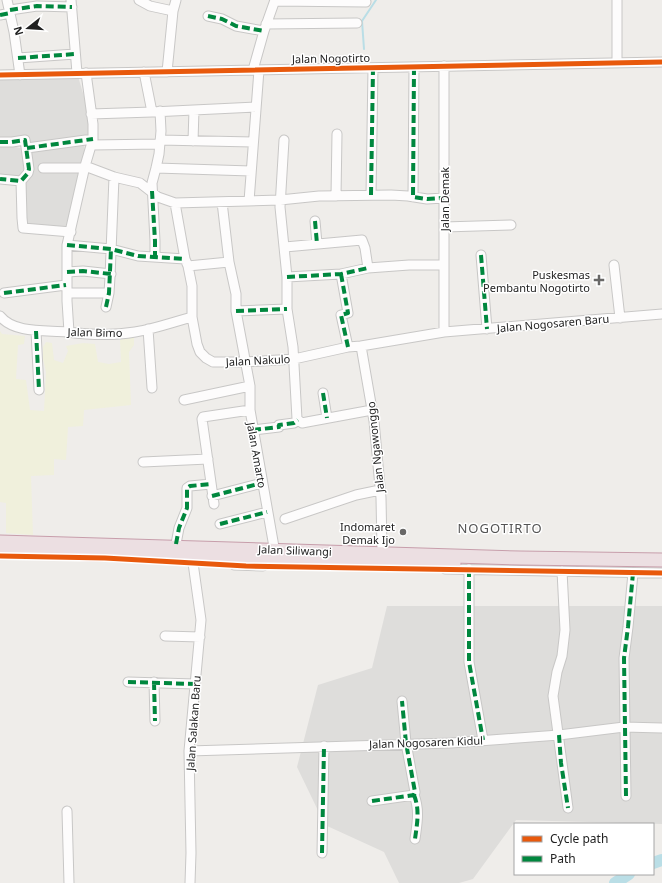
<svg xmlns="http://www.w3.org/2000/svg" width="662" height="883" font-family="'Noto Sans',sans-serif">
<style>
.residential{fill:#dedddb}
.farmland{fill:#f0f0dc}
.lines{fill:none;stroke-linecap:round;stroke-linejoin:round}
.stream{stroke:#badee6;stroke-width:2}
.river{stroke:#badee6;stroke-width:12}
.minor-casing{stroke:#c8c7c6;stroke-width:11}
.highway-casing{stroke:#c79eab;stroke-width:15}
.minor{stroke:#fdfcfc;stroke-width:9}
.highway{stroke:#ecdfe2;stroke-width:13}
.quiet{stroke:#00873e;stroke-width:4;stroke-dasharray:8 4;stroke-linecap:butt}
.cycleway-casing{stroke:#fff;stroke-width:8}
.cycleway{stroke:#e8590c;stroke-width:5}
.poi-dot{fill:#696867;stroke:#fff;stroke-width:1.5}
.labels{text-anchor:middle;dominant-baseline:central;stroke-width:3;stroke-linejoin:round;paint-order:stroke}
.street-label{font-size:11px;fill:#212121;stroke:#fff}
.poi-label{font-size:11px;fill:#212121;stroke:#fff;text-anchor:end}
.quarter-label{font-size:13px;letter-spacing:1px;fill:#545454;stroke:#fff}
</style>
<rect width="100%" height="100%" fill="#efedea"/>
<path class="residential" d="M77 73 88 110 89 128 87 139 31 145 0 140V76Z
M84 142 85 153 68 230 23 226 22 192 29 150Z
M0 144 10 145 26 150 27 165 19 180 0 178Z
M387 606H662V824L516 820 473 879 459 883H399L384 852 325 825 297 767 318 685 372 668Z"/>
<path class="farmland" d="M0 331 2 334 25 336 24 344 18 345 16 379 26 380 30 410 44 411 46 372 43 359V347L46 342 52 343 54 360 63 363 68 351 66 346 83 343 95 344 98 362 109 364 121 362 120 340 134 337V345L129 352 131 405 84 410 83 426 68 427 66 460 54 459V475L31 476 33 535 6 533V503L0 502Z"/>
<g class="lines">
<path class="stream" d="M364 49 362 21 376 0"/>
<path class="river" d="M653 863 662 860
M615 883 629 874"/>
<g class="minor-casing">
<path id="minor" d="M7 0 14 32 20 75
M71 0 77 73
M139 0 150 6 173 11
M617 0V63
M275 1 366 2
M10 10 37 6 72 7
M0 15 10 13
M208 16 222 19 236 26 264 31
M266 24 357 23
M18 58 75 54
M444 66V332
M253 70 264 31 275 0
M144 72 152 112
M167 72 173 11 176 0
M0 75 662 62
M91 114 152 112 256 107
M160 140 253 142
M284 140 280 207 287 277V309L293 347 297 419 302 423 307 422 372 410
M193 141 194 110
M0 142H12L25 140 29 169 28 173 21 181
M92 145 159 144
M27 148 93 139
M85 166 114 177 140 183 158 197 175 203 280 200 319 196 391 195 408 196 427 199 444 198
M43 168H84
M156 168 251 171
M0 179 21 181
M21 181 22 218 23 228 71 232
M371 195 373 68
M336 196 337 134
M413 197 414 67
M249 201 259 70
M222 202 229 262 236 294V311L250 386V410L274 547
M175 203 185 259 188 266 192 286V317L197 344 200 352 206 358 213 362H245L294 359 348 347 361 346 444 332 662 314
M315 221 317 244
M444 227 511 225
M67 245 111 249 138 256 185 259
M285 247 362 240 365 248 368 268
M481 255 487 329
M155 257V241L152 183 156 168 159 154 161 131 160 111
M614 265 620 318
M188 266 229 262
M67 272 83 271 111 274
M341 274 348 313 341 315 348 347
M287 277 341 274 368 268 409 265H444
M4 293 66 285
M67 293H109
M106 307 109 293 110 277 114 177
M236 311 287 309
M0 316C14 334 47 330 67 332 90 335 112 336 135 332 154 329 173 322 192 317
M148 329 152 388
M36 331 39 390
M69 332 67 301V245L85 166 93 139V124L86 73
M361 346 374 421 381 498 382 549
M323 393 327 418
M184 400 250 386
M253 430 279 427V425L294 423 298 420
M143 462 208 459
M212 496 262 483
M214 504 202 419 203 417 250 410
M285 519 356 495 380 490
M220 524 267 512
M176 544 179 528 187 508V488L190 486 211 484
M234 565 263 566
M445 569 662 573
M469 569V662L483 740
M562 571 565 630 562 656 557 672 553 696 568 808
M165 636 200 637
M128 682 195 684
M154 682 155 721
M189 751 451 743 559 735 624 727 662 728
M414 795C420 810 417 824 415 839
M626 796 624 658 628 627 633 573
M372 801 414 795 415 792 406 743 402 701
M67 811 69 883
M322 853 324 746
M190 883 191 853 189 751 201 620 193 563"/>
</g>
<g class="highway-casing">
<path id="highway" d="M0 542 520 558 662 560
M4 551 246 559 454 564"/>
</g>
<use href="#minor" class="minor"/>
<use href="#highway" class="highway"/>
<path class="quiet" d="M10 10 37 6 72 7
M0 15 10 13
M208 16 222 19 236 26 264 31
M18 58 75 54
M414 67 413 197 427 199 444 198
M0 142H12L25 140 29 169 28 173 21 181 0 179
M27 148 93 139
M152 191 155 241V257
M371 195 373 68
M315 221 317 244
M67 245 111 249 138 256 185 259
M481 255 487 329
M67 272 83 271 111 274
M341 274 348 313 341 315 348 347
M287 277 341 274 368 268
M4 293 66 285
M106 307 109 293 111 249
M236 311 287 309
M36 331 39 390
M323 393 327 418
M253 430 279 427V425L294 423 298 420
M212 496 262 483
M220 524 267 512
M176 544 179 528 187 508V488L190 486 211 484
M469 569V662L483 740
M128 682 195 684
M154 682 155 721
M559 735 561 763 568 808
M414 795C420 810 417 824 415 839
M626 796 624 658 628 627 633 573
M372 801 414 795 415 792 406 743 402 701
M322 853 324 746"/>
<g class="cycleway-casing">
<path id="cycleway" d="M0 75 662 62
M0 556 105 558 246 566 662 573"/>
</g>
<use href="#cycleway" class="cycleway"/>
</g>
<g class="poi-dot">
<path d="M597 274h4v4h4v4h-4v4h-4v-4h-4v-4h4z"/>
<circle cx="403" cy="532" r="4"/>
</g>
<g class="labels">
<g class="street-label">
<text transform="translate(331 58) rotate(-1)">Jalan Nogotirto</text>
<text transform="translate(444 199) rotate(-90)">Jalan Demak</text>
<text transform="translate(553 323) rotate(-5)">Jalan Nogosaren Baru</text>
<text transform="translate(95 332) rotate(1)">Jalan Bimo</text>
<text transform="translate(258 360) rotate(-3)">Jalan Nakulo</text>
<text transform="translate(375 447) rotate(-96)">Jalan Ngawonggo</text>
<text transform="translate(257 455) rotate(80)">Jalan Amarto</text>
<text transform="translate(295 550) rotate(2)">Jalan Siliwangi</text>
<text transform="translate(193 723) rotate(-86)">Jalan Salakan Baru</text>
<text transform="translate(426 742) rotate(-2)">Jalan Nogosaren Kidul</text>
</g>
<g class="poi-label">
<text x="590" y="274">Puskesmas<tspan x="590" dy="13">Pembantu Nogotirto</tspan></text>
<text x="395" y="526">Indomaret<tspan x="395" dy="13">Demak Ijo</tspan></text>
</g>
<g class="quarter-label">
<text x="500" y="528">NOGOTIRTO</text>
</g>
</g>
<rect x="514" y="823" width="140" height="52" fill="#ffffff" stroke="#a6a6a6"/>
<rect x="522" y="836" width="20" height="6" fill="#e8590c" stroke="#a6a6a6"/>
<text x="550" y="843" font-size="12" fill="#212121">Cycle path</text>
<rect x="522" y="856" width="20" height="6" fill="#00873e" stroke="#a6a6a6"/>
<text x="550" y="863" font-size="12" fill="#212121">Path</text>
<g transform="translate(28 28) rotate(253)" stroke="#ffffff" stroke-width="3" paint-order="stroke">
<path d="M0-3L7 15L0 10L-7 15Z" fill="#212121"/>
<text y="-6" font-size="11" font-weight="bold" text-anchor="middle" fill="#212121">N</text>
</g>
</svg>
